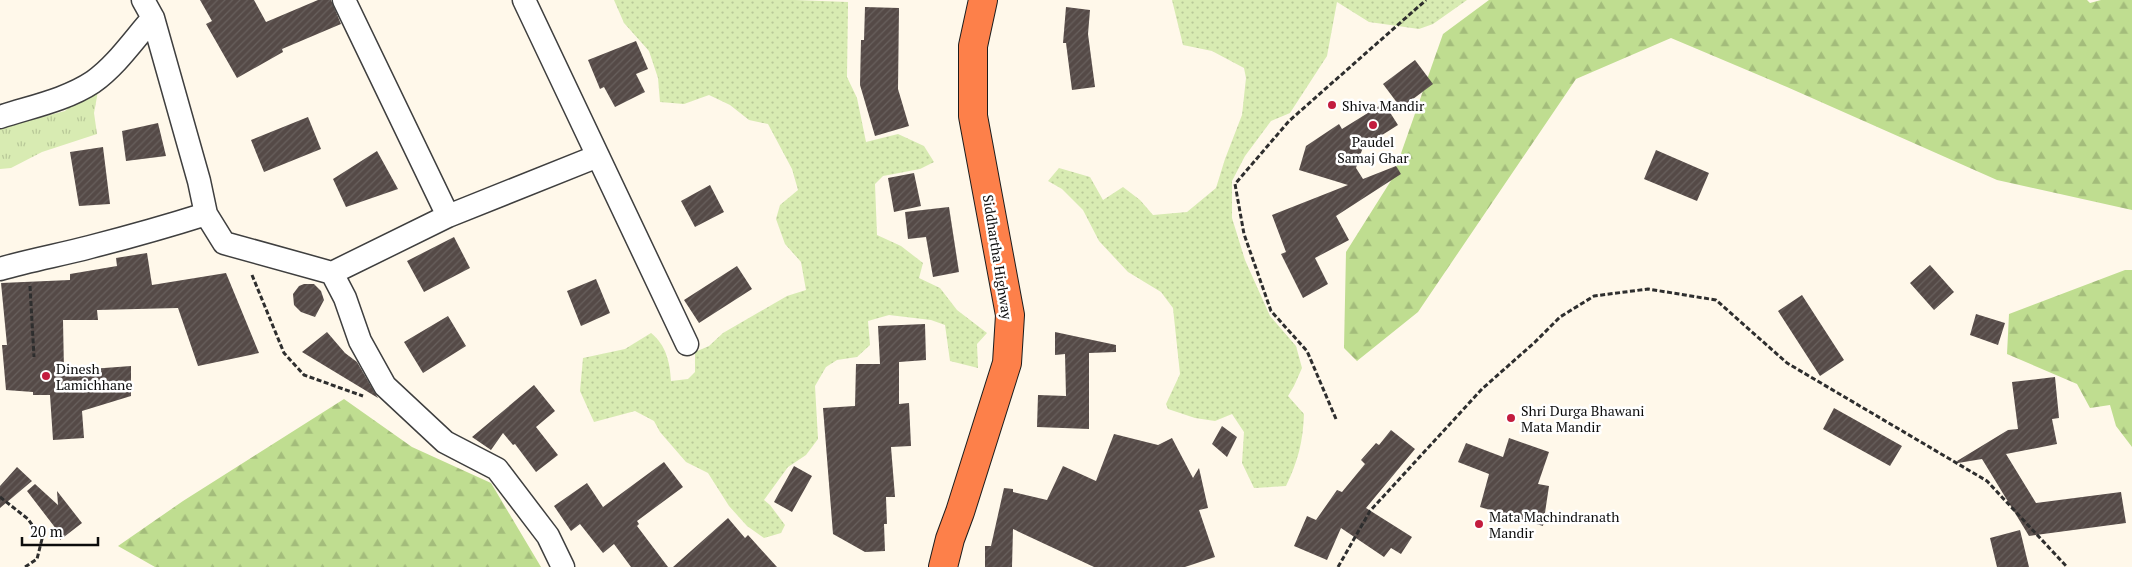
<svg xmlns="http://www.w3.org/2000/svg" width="2132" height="567" font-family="'PT Serif',serif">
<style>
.grass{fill:url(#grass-dots)}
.forest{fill:url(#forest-firs)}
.park{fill:url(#park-tufts)}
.building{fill:url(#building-hatch)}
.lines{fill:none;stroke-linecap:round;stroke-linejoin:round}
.street-casing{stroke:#3f3f3f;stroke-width:25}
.highway-casing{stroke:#1d1d1d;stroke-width:30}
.path{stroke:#2e2e2e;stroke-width:3;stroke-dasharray:5 2.5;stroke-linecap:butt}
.street{stroke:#fff;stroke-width:22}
.highway{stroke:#fd804a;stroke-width:28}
.poi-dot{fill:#c31c3e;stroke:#fff;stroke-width:2}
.labels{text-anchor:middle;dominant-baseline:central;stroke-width:5;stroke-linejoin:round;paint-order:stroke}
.poi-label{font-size:14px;fill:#0c0c0c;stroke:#fff;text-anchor:start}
.street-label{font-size:14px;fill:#0c0c0c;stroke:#fff}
</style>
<defs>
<pattern id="grass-dots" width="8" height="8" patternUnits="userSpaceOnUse" patternTransform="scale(1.25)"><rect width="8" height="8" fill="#d8ebb2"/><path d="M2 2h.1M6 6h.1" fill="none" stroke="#b8c898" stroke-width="1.8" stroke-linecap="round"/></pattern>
<pattern id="forest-firs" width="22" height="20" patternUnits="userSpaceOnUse" patternTransform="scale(1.25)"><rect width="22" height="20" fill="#bfdd90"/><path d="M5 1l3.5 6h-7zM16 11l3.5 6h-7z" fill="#a3bc7b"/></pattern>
<pattern id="park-tufts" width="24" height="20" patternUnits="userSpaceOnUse" patternTransform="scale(1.25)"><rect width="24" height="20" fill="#d8ebb2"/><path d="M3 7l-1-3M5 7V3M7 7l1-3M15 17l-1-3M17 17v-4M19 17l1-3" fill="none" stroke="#b8c898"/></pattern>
<pattern id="building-hatch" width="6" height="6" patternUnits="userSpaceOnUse" patternTransform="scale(1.25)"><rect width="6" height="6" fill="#554a47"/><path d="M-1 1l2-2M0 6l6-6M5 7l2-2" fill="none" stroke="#68605d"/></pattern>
</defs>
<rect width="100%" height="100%" fill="#fff8ea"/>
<path class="grass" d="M614 0H795L848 2 847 77 857 98 866 142 898 134 924 146 934 162 920 169 883 176 875 184 877 235 901 246 923 263 919 278 940 288 957 310 987 333 977 344 978 368 950 361 945 325 931 320 889 315 868 321 870 345 857 357 837 360 826 367 815 386 818 439 806 455 788 467 764 500 770 505 785 525 781 533 764 538 747 526 729 506 708 473 686 462 660 432 654 421 635 411 594 422 580 391 583 358 625 349 651 333C666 345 670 362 671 381L688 379 695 372V352L709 346 723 333 787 296 806 290 801 262 785 244 776 219 780 205 798 190 792 169 768 124 749 120 730 105 709 95 684 104 660 102 658 78 649 51 624 23Z
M1172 0H1467L1433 24 1419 29 1369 22 1337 2 1327 56 1290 113 1271 121 1245 156 1232 181V218L1245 260 1270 316 1296 346 1302 368 1294 386 1288 396 1304 414C1303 442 1298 461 1286 486L1254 488 1242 463 1244 432 1232 414 1215 421 1195 418 1168 409 1166 404 1180 374 1173 308 1161 292 1128 272 1099 241 1083 210 1062 189 1048 181 1059 168 1090 177 1103 200 1123 187 1140 200 1153 215 1187 212 1216 188 1225 159 1242 115 1246 78 1244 68 1212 51 1183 45Z"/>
<path class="forest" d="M1489 0H2087L2090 3 2101 0H2132V210L1997 180 1787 87 1671 38 1576 79 1418 312 1357 361 1344 348 1346 252 1392 179 1443 34Z
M2125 270H2132V447L2116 426 2110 405 2090 408 2077 384 2007 354 2009 314Z
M344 399 412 447 491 483 541 567H155L118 546 183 501Z"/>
<path class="park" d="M101 75 94 113 97 134 42 152 11 168 0 169V128L65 111Z"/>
<path class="building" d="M200 0H254L266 22 318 0H331L341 24 282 49 283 52 237 78 206 24 212 21Z
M865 7 899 8 898 89 909 126 875 136 860 85 861 40H864Z
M1066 7 1090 10 1088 34 1095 87 1072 90 1066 43H1063Z
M636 41 648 69 636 74 645 92 615 107 604 87 600 89 588 60Z
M1415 60 1433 84 1401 108 1383 84Z
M1384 103 1398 125 1363 147 1356 168 1363 179 1396 166 1401 174 1336 216 1349 240 1315 258 1328 284 1303 298 1281 254 1286 252 1272 215 1348 185 1299 170 1306 146 1339 124 1342 129Z
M308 117 321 149 264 172 251 140Z
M158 123 166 156 126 161 122 131Z
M103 147 110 204 79 206 70 152Z
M1656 150 1709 173 1697 201 1644 179Z
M377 151 398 189 346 207 333 179Z
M914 173 921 206 894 212 888 178Z
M710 185 724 212 695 227 681 201Z
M949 207 959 272 933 277 926 237 908 239 905 212Z
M454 237 470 268 424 292 407 261Z
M147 253 152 285 226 273 259 353 198 366 178 308 97 310 98 320H63L64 371 131 366V396L82 411 84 438 53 440 50 395H33V392L6 390 2 345H7L1 283 70 280V274L117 266 116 258Z
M1930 265 1954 292 1934 310 1910 283Z
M737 266 752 289 699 323 684 300Z
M596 279 610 313 581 326 567 291Z
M304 284H314L321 291 324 300 315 317 301 312 294 305 293 294 299 286Z
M1802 295 1844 360 1820 376 1778 311Z
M1976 314 2005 323 1998 345 1970 335Z
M448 316 466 346 423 373 404 342Z
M925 324 926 360 899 362V404L909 403 911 446 891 447 895 497H886L887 524H884L885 551 865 552 833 534 823 408 855 406 856 364H880L878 326Z
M327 332 345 353 357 362 378 398 302 352Z
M1055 332 1116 345V352L1089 353V429L1037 427 1038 395 1066 396 1065 354 1055 355Z
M2055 377 2059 418 2052 419 2057 444 2006 454 2036 503 2121 492 2126 523 2029 536 1982 459 1958 463 1957 461 2008 430 2018 429 2012 382Z
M534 385 555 411 536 427 558 455 536 472 515 444 513 445 503 433 491 450 472 437Z
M1834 408 1902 446 1890 466 1823 429Z
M1222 426 1237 437 1227 457 1212 444Z
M1391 430 1415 449 1366 508 1412 537 1401 554 1391 548 1384 557 1341 528 1327 560 1294 546 1307 516 1316 520 1337 490 1342 492 1365 464 1361 460 1376 443 1379 445Z
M1114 434 1158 445 1172 438 1193 478 1199 468 1208 508 1199 510 1215 557 1185 567H1094L1013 529 1012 567H985V546H991L1004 488 1013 489V492L1047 500 1063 466 1096 481Z
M1509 438 1549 452 1538 484 1549 486 1543 526 1480 507 1489 474 1458 462 1466 443 1503 457Z
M664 462 683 487 637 521 639 524 637 526 668 567H631L614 544 603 553 580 524 571 531 554 506 587 483 603 507Z
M794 466 812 476 792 512 774 502Z
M17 467 32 481 0 508V486Z
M35 484 58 505 57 491 82 523 60 540V534L27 491Z
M728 518 745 538 748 535 777 567H673Z
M2020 530 2029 567H1997L1990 538Z"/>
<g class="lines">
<g class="street-casing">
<path id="street" d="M143 0 153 18 199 181 206 214 224 243 332 273 448 216 598 156
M344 0 448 216
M524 0 687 344
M0 117C30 107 66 100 93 82 117 65 134 39 153 18
M0 269C30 260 60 255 90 247 129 237 168 226 206 214
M332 273 345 298 360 341 385 386 445 442 497 469 548 536 563 567"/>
</g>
<g class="highway-casing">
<path id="highway" d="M943 567 950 539 960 512 1007 363 1010 315 973 116V46L983 0"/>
</g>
<path class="path" d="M252 275 284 353 304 375 363 396
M30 286 34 357
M1336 419 1307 351 1271 311 1244 234 1235 184 1289 121 1426 0
M0 497 28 519 42 539 37 559 25 567
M1338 567 1370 511 1482 389 1535 342 1560 317 1594 296 1648 289 1716 300 1787 363 1987 481 2067 567"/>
<use href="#street" class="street"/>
<use href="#highway" class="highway"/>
</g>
<g class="poi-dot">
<circle cx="1332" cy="105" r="5"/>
<circle cx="1373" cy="125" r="5"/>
<circle cx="46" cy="376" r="5"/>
<circle cx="1511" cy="418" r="5"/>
<circle cx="1479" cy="524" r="5"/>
</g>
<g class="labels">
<g class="poi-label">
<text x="1342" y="105">Shiva Mandir</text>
<text x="1373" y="141" text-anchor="middle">Paudel<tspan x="1373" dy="16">Samaj Ghar</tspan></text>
<text x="56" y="368">Dinesh<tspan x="56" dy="16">Lamichhane</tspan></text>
<text x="1521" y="410">Shri Durga Bhawani<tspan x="1521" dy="16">Mata Mandir</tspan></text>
<text x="1489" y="516">Mata Machindranath<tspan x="1489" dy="16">Mandir</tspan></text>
</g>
<g class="street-label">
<text transform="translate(998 257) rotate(81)">Siddhartha Highway</text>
</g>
</g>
<path d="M22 537v8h76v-8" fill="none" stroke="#0c0c0c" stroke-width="2.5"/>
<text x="30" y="537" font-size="15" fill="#0c0c0c" stroke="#ffffff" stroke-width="4" paint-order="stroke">20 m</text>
</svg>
